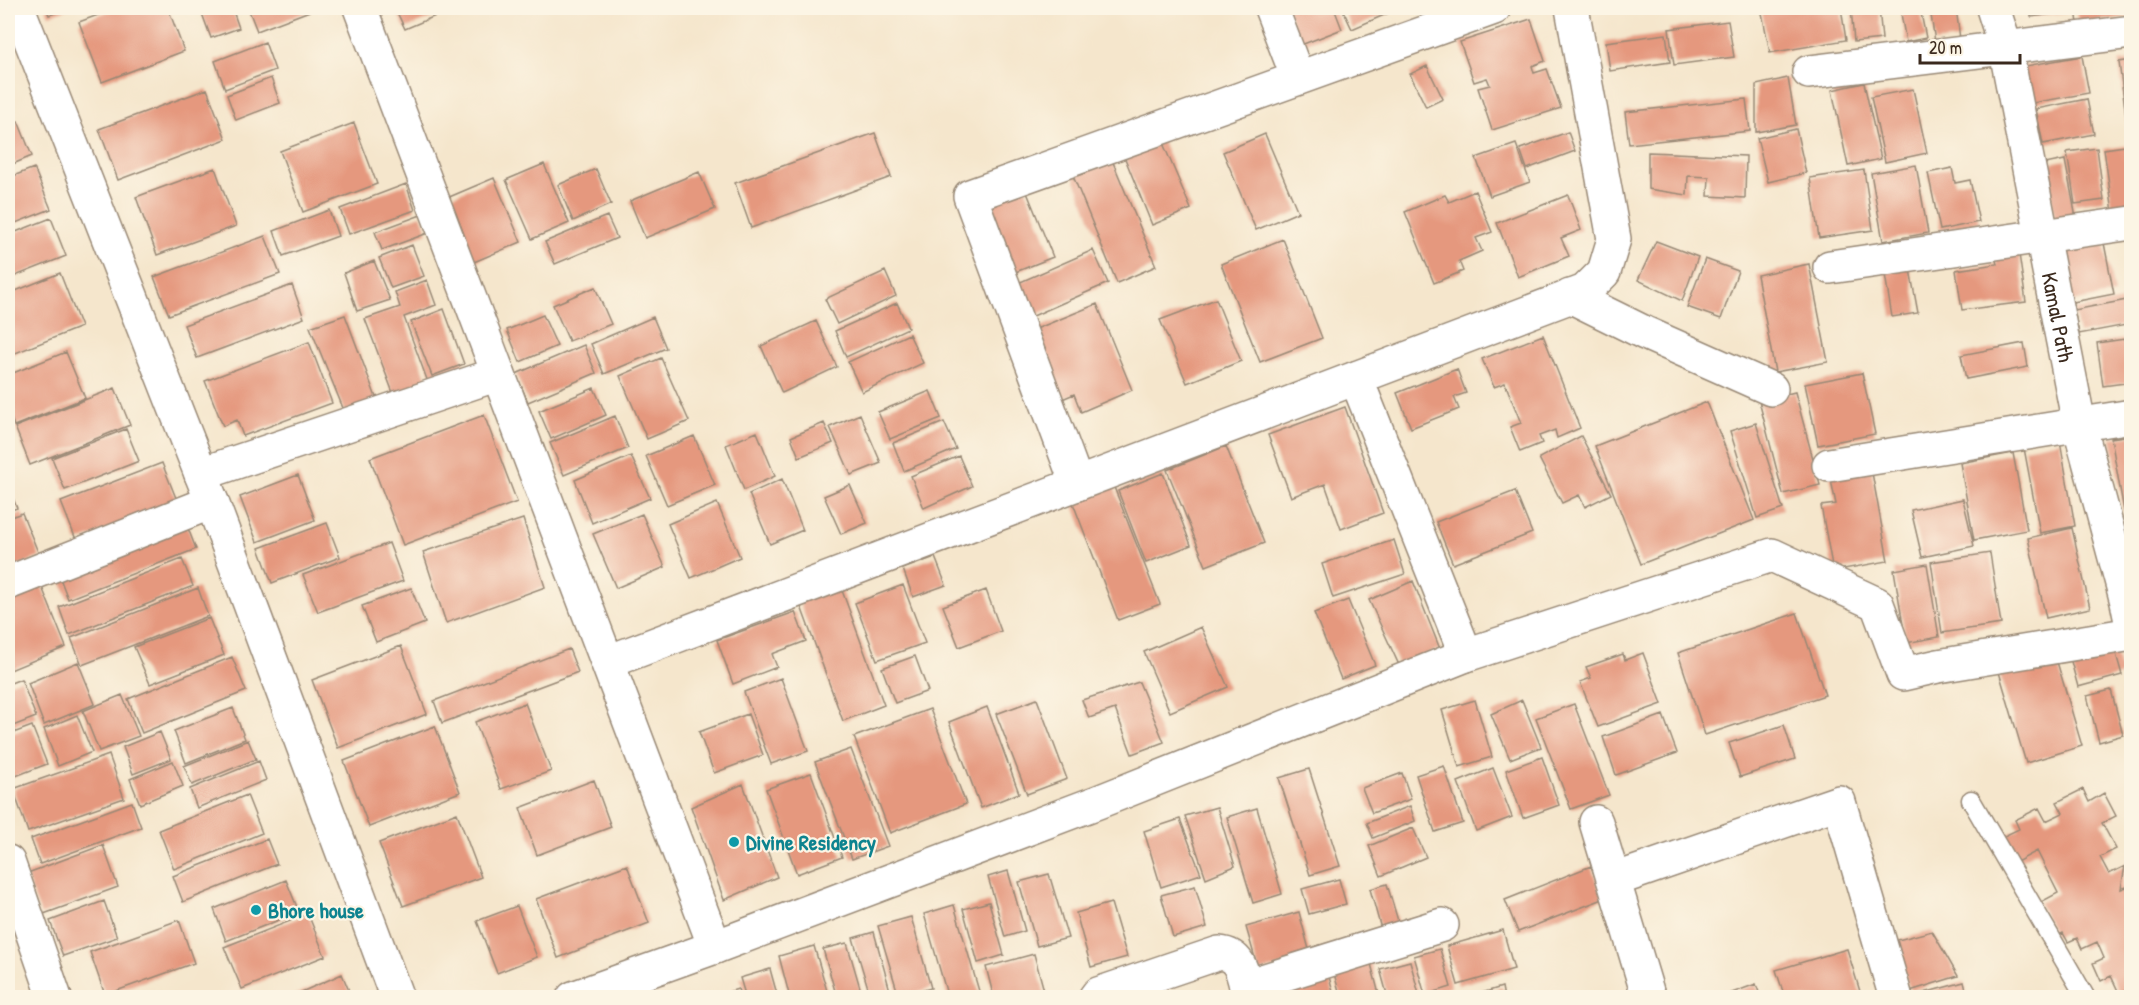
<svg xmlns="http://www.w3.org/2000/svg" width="2139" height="1005" font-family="'Patrick Hand',sans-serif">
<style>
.building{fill:#e5987e}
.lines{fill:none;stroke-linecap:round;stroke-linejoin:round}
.lane-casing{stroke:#988875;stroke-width:21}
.street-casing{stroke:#988875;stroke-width:36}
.lane{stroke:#fff;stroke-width:18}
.street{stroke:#fff;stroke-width:33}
.culture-dot{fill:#0f9aa8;stroke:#fcf5e5;stroke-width:2}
.labels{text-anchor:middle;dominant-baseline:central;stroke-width:4.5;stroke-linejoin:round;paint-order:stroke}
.street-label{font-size:22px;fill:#3b2a1e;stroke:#fcf5e5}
.culture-label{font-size:22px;font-weight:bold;fill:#0d838f;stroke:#fcf5e5;text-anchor:start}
</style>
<rect width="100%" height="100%" fill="#fcf5e5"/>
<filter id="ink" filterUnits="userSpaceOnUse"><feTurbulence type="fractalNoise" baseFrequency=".0167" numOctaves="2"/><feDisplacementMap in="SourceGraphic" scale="12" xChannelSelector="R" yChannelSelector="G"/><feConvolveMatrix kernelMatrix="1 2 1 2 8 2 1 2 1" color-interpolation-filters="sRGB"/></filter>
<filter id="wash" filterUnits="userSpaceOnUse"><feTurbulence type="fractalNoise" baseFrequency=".008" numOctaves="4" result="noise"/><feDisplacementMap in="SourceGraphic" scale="24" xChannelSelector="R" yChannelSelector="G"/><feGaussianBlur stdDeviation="1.35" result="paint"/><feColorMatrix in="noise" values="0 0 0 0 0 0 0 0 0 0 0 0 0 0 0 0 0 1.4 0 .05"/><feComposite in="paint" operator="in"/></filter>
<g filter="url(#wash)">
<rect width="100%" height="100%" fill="#f5e6cc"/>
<g id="blocks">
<path class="building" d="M46 8H70L49 15Z
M117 8H168L184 51 102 82 79 22Z
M200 8H232L239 28 211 38Z
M248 8H311L312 10 257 31Z
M395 8H454L405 29Z
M1287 8H1334L1342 29 1301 45Z
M1342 8H1390L1391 12 1352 29Z
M1761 8H1841L1846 40 1770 53Z
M1851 8H1879L1882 39 1854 42Z
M1900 8H1920L1926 38 1906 42Z
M1930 8H1956L1960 39 1935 42Z
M2030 8H2067L2068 12 2031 17Z
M2076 8H2131L2132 16 2078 24Z
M1531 19 1545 61 1532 66 1534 73 1547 69 1561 108 1492 130 1478 88 1490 85 1487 78 1474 82 1460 42Z
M1728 21 1734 57 1674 65 1669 29Z
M1666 34 1670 62 1610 71 1606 42Z
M265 42 275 70 225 89 215 61Z
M2082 56 2089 93 2027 104 2020 67Z
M2132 60V123L2127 124 2119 62Z
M1427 66 1443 99 1426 107 1410 74Z
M271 78 280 103 236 120 227 95Z
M1788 78 1796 125 1756 132V85Z
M1864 83 1881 159 1848 166 1832 90Z
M207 89 226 139 118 180 99 129Z
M1913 89 1927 153 1885 162 1871 97Z
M1746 99 1750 131 1629 144 1625 112Z
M2087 99 2094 134 2043 144 2036 109Z
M18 121 32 156 8 166V125Z
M354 123 377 184 303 212 280 151Z
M1796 129 1806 173 1768 182 1757 138Z
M1568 132 1575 151 1527 169 1520 149Z
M875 133 891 177 751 228 735 183Z
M1265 134 1298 212 1256 230 1223 152Z
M1160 136 1191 209 1152 225 1122 151Z
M1516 144 1530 182 1490 196 1476 158Z
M2132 145V210L2113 213 2104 149Z
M2097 148 2104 200 2075 204 2067 152Z
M1648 152 1746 156 1745 198 1708 196 1709 177 1688 176 1687 195 1648 189Z
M1110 155 1156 266 1117 283 1071 171Z
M2065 160 2077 223 2056 226 2045 164Z
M544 164 569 223 532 239 506 180Z
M1916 165 1928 233 1883 241 1871 173Z
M34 168 51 209 8 226V178Z
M215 168 236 226 157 255 136 197Z
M1952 168 1955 183 1970 180 1979 222 1940 230 1928 173Z
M596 169 611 204 573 221 558 185Z
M1864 170 1873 230 1819 238 1810 178Z
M699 172 715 209 645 238 630 201Z
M494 178 521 242 474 262 447 198Z
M1022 180 1053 257 1003 277 974 199Z
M406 184 415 210 349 234 340 209Z
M1475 191 1492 232 1476 238 1482 251 1459 261 1463 271 1434 283 1405 212 1445 195 1449 202Z
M1568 195 1581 230 1561 238 1569 256 1518 277 1497 223Z
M329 210 338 236 283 256 274 231Z
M421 215 428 233 382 250 375 232Z
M607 216 617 238 555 264 545 242Z
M51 218 66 256 8 279V235Z
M265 236 280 274 169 315 154 277Z
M1283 239 1322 338 1260 362 1221 264Z
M1656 241 1698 257 1682 301 1638 280Z
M2104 243 2114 294 2063 304 2053 252Z
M412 245 424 276 391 288 379 258Z
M1093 250 1108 283 1024 320 1009 287Z
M2019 254 2026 302 1962 310 1956 270 1997 264 1995 257Z
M1705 259 1738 271 1721 319 1687 307Z
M374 261 390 300 357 311 344 273Z
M1809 264 1828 362 1775 372 1757 275Z
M1909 264 1918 313 1892 317 1884 268Z
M885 271 896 296 837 324 825 299Z
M60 273 81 327 8 356V294Z
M427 280 436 305 404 317 429 385 395 398 365 319 400 307 395 292Z
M292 285 304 318 197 358 184 325Z
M595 287 611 324 569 341 553 305Z
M1216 299 1241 361 1187 383 1160 320Z
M2132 299V324L2079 334 2074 310Z
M897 303 908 328 846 357 835 331Z
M1097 304 1132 390 1081 412 1074 394 1060 400 1031 331Z
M444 309 464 364 432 376 411 322Z
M345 315 377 400 345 413 310 327Z
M543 315 557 346 520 362 507 330Z
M653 317 666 348 604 374 591 344Z
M816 321 837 367 782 393 761 346Z
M909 334 923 363 862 392 848 362Z
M1543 335 1580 428 1557 438 1555 430 1539 436 1542 443 1520 452 1510 427 1521 423 1505 383 1494 387 1482 359Z
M2132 338V382L2103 386 2097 343Z
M309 342 332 403 243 436 237 420 223 426 205 381Z
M2024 343 2028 367 1966 379 1961 355Z
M584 345 596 373 528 402 516 374Z
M66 352 85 398 14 426 8 410V375Z
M661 358 689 421 647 439 620 376Z
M1457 369 1466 393 1454 397 1459 409 1411 428 1397 393Z
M1862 373 1875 434 1818 445 1805 384Z
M115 388 130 425 30 465 15 427Z
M594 388 606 415 551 439 539 411Z
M930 391 941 418 890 439 878 412Z
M1795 392 1820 485 1783 494 1759 401Z
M1707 402 1754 520 1641 564 1595 446Z
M1345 407 1383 513 1341 529 1325 484 1291 497 1268 435Z
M860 414 881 463 851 475 830 427Z
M484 415 517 502 403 545 370 458Z
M615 416 628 448 564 475 550 443Z
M944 422 956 449 904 471 893 443Z
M824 423 833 443 799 457 791 437Z
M1756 423 1783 509 1757 518 1730 431Z
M126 429 139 461 65 490 52 458Z
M757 432 775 476 744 490 726 445Z
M2132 435V509L2124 511 2111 438Z
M694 436 715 485 667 505 646 456Z
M1581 436 1611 494 1585 507 1579 495 1562 503 1539 458Z
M2060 441 2075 526 2040 533 2024 448Z
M1226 446 1264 543 1206 566 1167 470Z
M2013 453 2027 530 1974 540 1960 463Z
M631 456 650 498 592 523 575 480Z
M959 456 972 486 924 508 911 476Z
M162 463 178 503 77 542 61 502Z
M1871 467 1888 561 1833 571 1821 506 1836 504 1830 475Z
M1163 473 1191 545 1146 563 1118 491Z
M298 475 315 520 257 542 240 497Z
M782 479 803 530 770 544 749 494Z
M1112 482 1160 604 1118 620 1071 498Z
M850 485 867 523 841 534 824 496Z
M8 486 17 508 8 511Z
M1515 491 1532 533 1453 564 1436 522Z
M1963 499 1974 546 1922 557 1911 510Z
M717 503 740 557 691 578 668 524Z
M22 513 40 557 8 570V518Z
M642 514 665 567 616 588 593 534Z
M523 519 545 587 446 623 423 552Z
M186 523 196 549 68 599 58 573Z
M327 523 340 557 272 583 259 548Z
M2132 526V574L2116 531Z
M2072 528 2090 608 2046 618 2028 538Z
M1394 540 1405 574 1333 598 1322 564Z
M389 543 403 581 318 612 303 575Z
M1990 553 2001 624 1942 633 1931 562Z
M935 557 946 585 913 597 903 569Z
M182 559 193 586 69 635 59 607Z
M1927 564 1939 637 1906 643 1894 570Z
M1413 581 1440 649 1399 665 1369 600Z
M40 582 66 647 8 671V595Z
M840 585 884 705 843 721 799 601Z
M903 585 925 643 877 660 855 603Z
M198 588 208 616 82 665 71 638Z
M411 588 425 623 376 642 362 606Z
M986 590 1001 631 959 647 943 606Z
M1348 600 1375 665 1341 679 1314 613Z
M795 612 806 641 772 654 777 667 733 684 717 640Z
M1797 613 1825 695 1705 735 1678 653Z
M209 618 224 655 150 684 134 647Z
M1201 627 1228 687 1170 712 1144 652Z
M2113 643 2122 675 2078 687 2069 654Z
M401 646 427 714 338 748 312 680Z
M569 649 578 672 442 723 434 701Z
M1643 653 1662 704 1598 727 1580 682 1591 678 1586 667 1623 654 1625 660Z
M2055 655 2082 746 2026 763 1999 672Z
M915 656 928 691 895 703 882 668Z
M232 657 246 691 142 733 128 699Z
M78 662 95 704 44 725 28 683Z
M781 678 808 751 771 764 744 692Z
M21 679 36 717 8 728V684Z
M1139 682 1164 742 1132 754 1115 709 1089 718 1082 700Z
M2111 690 2123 735 2099 742 2087 696Z
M122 695 139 736 99 751 83 711Z
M1037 699 1067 779 1027 794 996 714Z
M1475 700 1492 757 1459 767 1442 710Z
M1522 700 1541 747 1510 759 1491 714Z
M525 703 551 771 501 789 475 722Z
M1574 704 1609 795 1571 809 1536 718Z
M987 707 1019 793 981 808 949 722Z
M233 708 245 739 186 763 174 731Z
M930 709 966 804 890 833 854 737Z
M748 714 763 755 714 773 699 732Z
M77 715 92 752 58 766 44 729Z
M1663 715 1677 753 1616 775 1603 737Z
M1784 725 1795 759 1740 777 1729 743Z
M32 726 47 764 8 779V735Z
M435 726 460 792 369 827 344 761Z
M160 732 171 759 133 774 123 747Z
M248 740 256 759 192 785 184 766Z
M851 749 888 846 852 859 815 762Z
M109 755 124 798 28 832 13 789Z
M1542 757 1559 805 1523 818 1506 770Z
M173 761 183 786 140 804 130 779Z
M259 761 266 780 197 808 190 789Z
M1444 766 1463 823 1435 832 1416 775Z
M1493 768 1512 817 1476 831 1458 782Z
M1309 769 1340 866 1310 875 1279 778Z
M811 773 842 857 797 874 766 789Z
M1402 773 1411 799 1372 813 1362 788Z
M594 780 611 827 537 855 520 808Z
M743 784 777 877 724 900 691 807Z
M2083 789 2089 802 2104 793 2116 816 2102 823 2116 849 2100 857 2109 874 2125 866 2121 889 2132 885V972L2126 975 2131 986 2120 995 2111 976 2101 981 2093 963 2104 958 2097 942 2082 949 2077 938 2068 942 2063 933 2055 937 2039 903 2058 893 2037 851 2015 863 2002 837 2019 829 2015 820 2039 808 2046 821 2063 813 2057 802Z
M247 795 262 833 174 869 159 830Z
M132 802 141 827 40 864 31 839Z
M1410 806 1415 821 1373 838 1367 823Z
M1217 807 1235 866 1206 878 1185 816Z
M1257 808 1282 894 1253 903 1227 817Z
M457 813 481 877 403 906 379 843Z
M1180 819 1201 874 1161 887 1144 831Z
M1413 828 1426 857 1381 876 1369 846Z
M267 839 277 864 183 902 173 876Z
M103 845 118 887 41 915 25 874Z
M627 865 649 923 558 958 536 899Z
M1591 866 1603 899 1518 932 1505 900Z
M1008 871 1025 931 1005 937 988 877Z
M1049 874 1068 938 1037 946 1019 882Z
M1339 879 1346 904 1309 914 1302 889Z
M286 880 299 912 226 941 214 909Z
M1387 884 1401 931 1383 936 1370 889Z
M1195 886 1207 927 1173 937 1161 895Z
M104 901 117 937 63 956 50 921Z
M989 902 1004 955 978 963 963 909Z
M1111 903 1127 957 1091 967 1076 913Z
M954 905 981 998H948L924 914Z
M517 906 537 957 497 973 477 921Z
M1299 912 1311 957 1259 972 1246 927Z
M308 914 325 956 242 989 224 947Z
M911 917 931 988 899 997 878 926Z
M179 920 194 963 105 995 90 952Z
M1503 930 1514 969 1458 985 1447 946Z
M1932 931 1958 976 1910 991 1894 941Z
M874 932 892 998H871L853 938Z
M847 943 863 998H837L823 949Z
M814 946 827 991 802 998H790L779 956Z
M1440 949 1451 987 1425 995 1414 956Z
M1847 949 1862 998H1785L1776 970Z
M1034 954 1046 998H994L986 967Z
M1370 960 1380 998H1341L1333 970Z
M1410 961 1420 998H1388L1380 969Z
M770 969 778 998H746L740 978Z
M1327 970 1335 998H1269L1266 987Z
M342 974 352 998H288Z
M1964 982 1968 998H1909V997Z
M1756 984 1761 998H1721V997Z
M1502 987 1504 998H1468V997Z
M738 989 741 998H712V997Z
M1612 993 1613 998H1592V996Z"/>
</g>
</g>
<g filter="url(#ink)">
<use href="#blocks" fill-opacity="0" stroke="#988875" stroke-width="1.5"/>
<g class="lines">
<g class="lane-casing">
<path id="lane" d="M1971 800 2086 998"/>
</g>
<g class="street-casing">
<g id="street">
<path d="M18 8 212 502 397 998"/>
<path d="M360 8 715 947"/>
<path d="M1271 8 1298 78"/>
<path id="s1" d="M1993 8 2005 46 2079 424 2127 602 2132 626"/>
<path d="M1809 72 2132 32"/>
<path d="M1830 267 2132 223"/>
<path d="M1570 296 1645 333 1771 389"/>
<path d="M1356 378 1466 655"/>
<path d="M1829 465 2132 416"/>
<path d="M201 474 498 374"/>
<path d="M1077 484 970 196 1494 8"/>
<path d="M8 583 212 502"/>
<path d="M608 662 1585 291 1604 272 1614 239 1572 8"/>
<path d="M1596 822 1649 998"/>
<path d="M8 862 55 998"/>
<path d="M1614 880 1839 802 1896 998"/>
<path d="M1246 986 1442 925"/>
<path d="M573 998 715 947 1098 802 1466 655 1772 555 1877 604 1903 674 1938 666 2132 634"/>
<path d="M1095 998 1098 994 1219 953C1243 955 1243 977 1249 998"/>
</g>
</g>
<use href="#lane" class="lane"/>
<use href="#street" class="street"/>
</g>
</g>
<g class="culture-dot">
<circle cx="734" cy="842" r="6"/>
<circle cx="256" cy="910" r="6"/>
</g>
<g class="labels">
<g class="street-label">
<text stroke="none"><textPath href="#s1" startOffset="316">Kamal Path</textPath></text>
</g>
<g class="culture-label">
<text x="746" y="842">Divine Residency</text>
<text x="268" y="910">Bhore house</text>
</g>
</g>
<rect width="2139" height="1005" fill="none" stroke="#fcf5e5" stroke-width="30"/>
<path d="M1920 54v9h100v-9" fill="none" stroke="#3b2a1e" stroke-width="3"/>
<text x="1929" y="54" font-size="18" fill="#3b2a1e" stroke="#fcf5e5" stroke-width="4.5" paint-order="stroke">20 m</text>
</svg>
